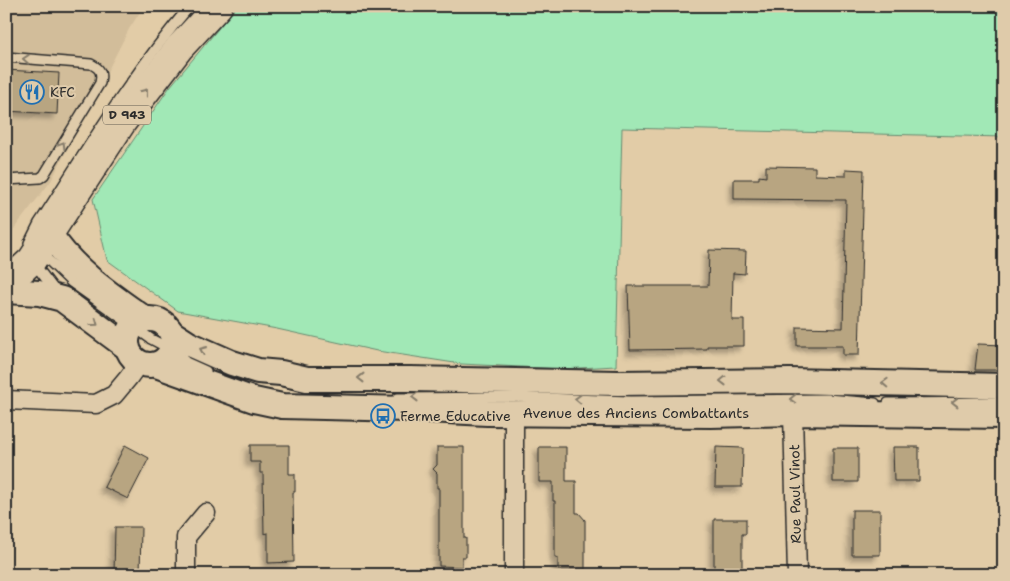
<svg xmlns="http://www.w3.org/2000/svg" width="1010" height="581" font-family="'Shantell Sans',sans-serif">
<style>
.built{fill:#d2bd9a}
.green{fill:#a1e8b6;stroke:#668a70}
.building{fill:#b8a581;stroke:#2b2b2b;filter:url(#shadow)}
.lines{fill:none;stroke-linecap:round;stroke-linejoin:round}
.lane-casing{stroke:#2b2b2b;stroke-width:12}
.street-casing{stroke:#2b2b2b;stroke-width:21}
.secondary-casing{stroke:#2b2b2b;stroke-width:28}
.primary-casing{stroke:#2b2b2b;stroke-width:31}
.lane{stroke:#dfcbaa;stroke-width:9}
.street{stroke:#dfcbaa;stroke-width:18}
.secondary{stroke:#dfcbaa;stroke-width:24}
.primary{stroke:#dfcbaa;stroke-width:28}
.oneway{stroke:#857b6a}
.labels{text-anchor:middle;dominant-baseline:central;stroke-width:4;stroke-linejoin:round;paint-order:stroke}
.shield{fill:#dfcbaa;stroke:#615b51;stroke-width:1}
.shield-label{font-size:12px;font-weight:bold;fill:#2b2b2b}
.poi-label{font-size:14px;fill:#2b2b2b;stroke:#dfcbaa;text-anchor:start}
.street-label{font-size:14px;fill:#2b2b2b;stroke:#dfcbaa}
</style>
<defs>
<filter id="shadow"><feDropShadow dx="-4.5" dy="4.5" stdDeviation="2.5" flood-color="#0004"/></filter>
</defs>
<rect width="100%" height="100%" fill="#e2cca7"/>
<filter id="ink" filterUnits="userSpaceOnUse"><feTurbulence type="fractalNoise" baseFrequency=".02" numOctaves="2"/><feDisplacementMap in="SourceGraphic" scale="10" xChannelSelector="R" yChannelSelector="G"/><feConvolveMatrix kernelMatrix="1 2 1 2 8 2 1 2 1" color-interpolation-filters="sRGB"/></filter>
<g filter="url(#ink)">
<path class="built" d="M6 6H144L129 29 51 181 6 239Z"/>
<path class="green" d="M237 6H1004V137L622 128 616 366 561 369 461 364 377 351 277 329 178 311 107 260 93 199 169 88Z"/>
<path class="building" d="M6 70 59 73 57 114 6 111Z
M766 166 815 167V175L846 176V169L864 170 859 355H843V346H797V327L843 328 846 200 734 199V179H759V176L766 177Z
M709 250 746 251 745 274 733 273 732 320H744V346H707V349L630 350 628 286H708Z
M978 344 1004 345V370H975Z
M125 445 149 458 128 499 104 487Z
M250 445H289V474H295V492H293L294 562 268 563V533L264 534 263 473H260V462H250Z
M437 447H464V538H466V557H462V567L439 566V488H437V473L433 469 437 465Z
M539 447H566V481H576V513H579L585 520V570H558V558H555V501H553V482H539Z
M716 447 743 448 742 487H715Z
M893 447H919V481H894Z
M833 448H858V482H833Z
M852 510H880V555H852Z
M714 519H746V534H742V571L714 570Z
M115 527H141L140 575H114Z"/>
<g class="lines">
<g class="lane-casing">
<path id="lane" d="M6 57 91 64C101 69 102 73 100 83L44 175 40 178 6 180
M29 243 39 223C87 149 132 73 190 6
M41 253 71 282 151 339 172 350 186 362 206 371
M33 262 56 292
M398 398 512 397 630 401 828 399 875 403
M888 403 1004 402"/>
</g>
<g class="street-casing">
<path id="street" d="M6 400 96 404 114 395 129 377 139 363
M514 413V575
M793 413 797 575
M186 575V537L206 513"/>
</g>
<g class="secondary-casing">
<path id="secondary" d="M50 234C73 270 111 295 145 319
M6 291 39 293 62 299 128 348
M127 342a23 23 0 1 1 46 0a23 23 0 1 1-46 0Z
M172 333 189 344 232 363 258 371 281 373 307 379H410L618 383 789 381 1004 386
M156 365 254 400 282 406 408 409 487 413 711 415 793 413 1004 416"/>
</g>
<g class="primary-casing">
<path id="primary" d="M6 284 32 260 122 122 179 48 218 6"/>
</g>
<use href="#lane" class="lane"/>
<use href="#street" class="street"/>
<use href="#secondary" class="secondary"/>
<use href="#primary" class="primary"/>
</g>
<defs><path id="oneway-chevron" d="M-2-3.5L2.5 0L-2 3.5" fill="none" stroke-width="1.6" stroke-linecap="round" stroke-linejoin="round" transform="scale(1.25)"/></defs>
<g class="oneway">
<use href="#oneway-chevron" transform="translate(26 59) rotate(-176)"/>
<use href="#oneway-chevron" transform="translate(145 92) rotate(-52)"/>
<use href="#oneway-chevron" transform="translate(62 145) rotate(-59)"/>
<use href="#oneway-chevron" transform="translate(95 323) rotate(36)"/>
<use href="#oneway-chevron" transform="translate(203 350) rotate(-156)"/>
<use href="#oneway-chevron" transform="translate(361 378) rotate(180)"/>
<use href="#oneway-chevron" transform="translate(723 381) rotate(179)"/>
<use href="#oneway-chevron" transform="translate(885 383) rotate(-178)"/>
<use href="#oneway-chevron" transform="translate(415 397) rotate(179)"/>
<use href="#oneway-chevron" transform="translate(578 399) rotate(-178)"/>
<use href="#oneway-chevron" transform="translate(793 399) rotate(179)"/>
<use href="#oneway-chevron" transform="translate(955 402) rotate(180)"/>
</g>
</g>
<defs>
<g id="restaurant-ring" transform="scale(1.25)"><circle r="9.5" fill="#dfcbaa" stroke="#1f6fb2" stroke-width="1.5"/><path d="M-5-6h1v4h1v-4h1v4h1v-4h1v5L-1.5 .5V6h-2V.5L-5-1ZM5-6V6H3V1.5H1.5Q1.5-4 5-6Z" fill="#1f6fb2"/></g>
<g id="bus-ring" transform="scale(1.25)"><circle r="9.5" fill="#dfcbaa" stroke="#1f6fb2" stroke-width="1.5"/><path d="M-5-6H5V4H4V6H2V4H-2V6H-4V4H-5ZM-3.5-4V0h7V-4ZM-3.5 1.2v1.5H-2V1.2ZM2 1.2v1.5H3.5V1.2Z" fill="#1f6fb2"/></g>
</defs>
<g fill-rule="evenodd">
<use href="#restaurant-ring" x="32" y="92"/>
<use href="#bus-ring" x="383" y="416"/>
</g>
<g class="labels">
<rect class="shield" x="103" y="105.5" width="48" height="19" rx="4"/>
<g class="shield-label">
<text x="127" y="115">D 943</text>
</g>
<g class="poi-label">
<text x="50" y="92">KFC</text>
<text x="400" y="416">Ferme Educative</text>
</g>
<g class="street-label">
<text x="636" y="413">Avenue des Anciens Combattants</text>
<text transform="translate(795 494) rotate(-91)">Rue Paul Vinot</text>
</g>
</g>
<rect width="1010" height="581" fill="none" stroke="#dfcbaa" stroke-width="25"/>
<rect x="12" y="12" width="985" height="556" fill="none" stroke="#2b2b2b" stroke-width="2" filter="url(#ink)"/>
</svg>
